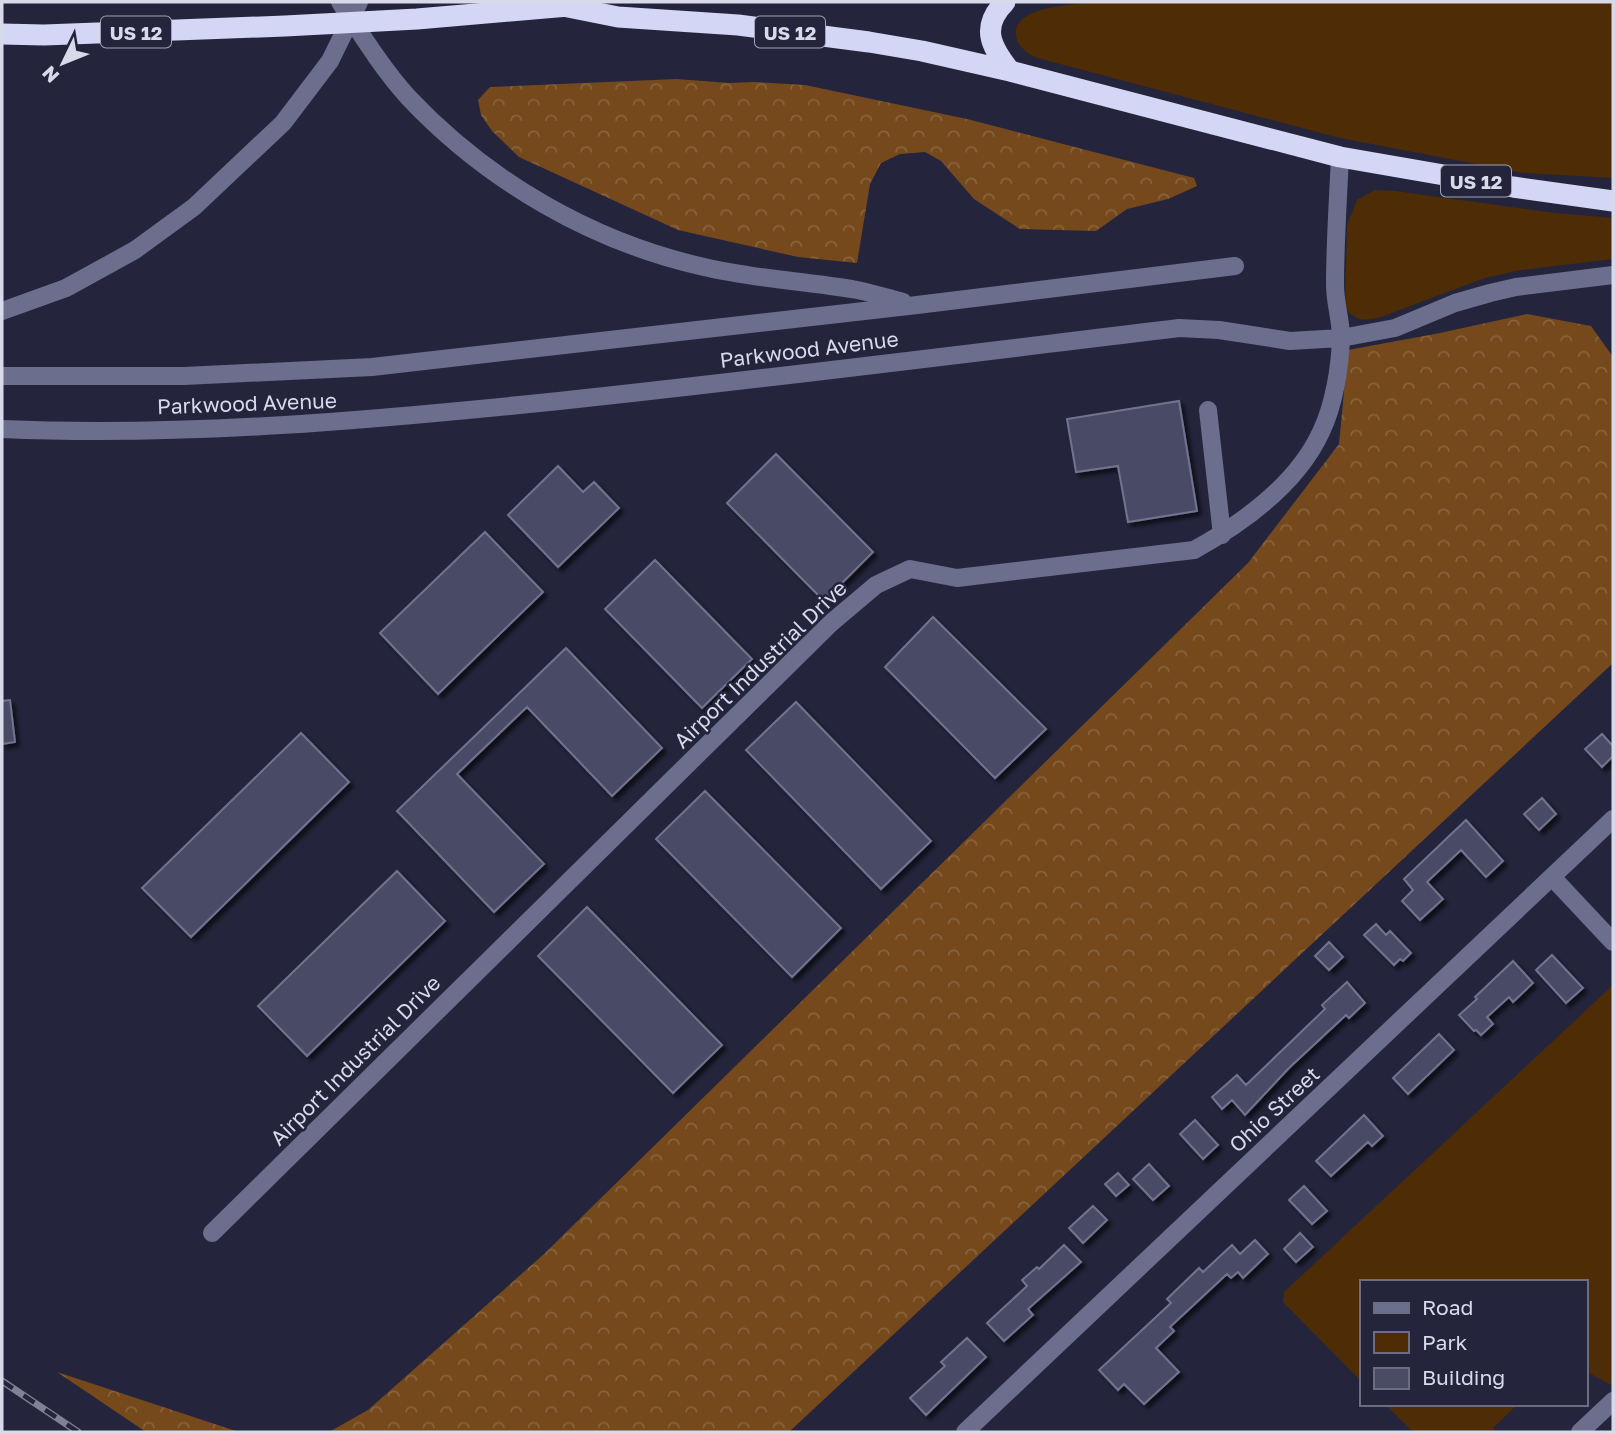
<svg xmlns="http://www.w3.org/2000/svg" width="1615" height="1434" font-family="'Golos Text',sans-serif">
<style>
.green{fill:#4d2c06}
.forest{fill:url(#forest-crowns)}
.building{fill:#4a4c66;stroke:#71738f;stroke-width:2;filter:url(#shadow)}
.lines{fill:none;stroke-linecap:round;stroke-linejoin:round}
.minor{stroke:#6c6e8d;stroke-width:18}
.highway{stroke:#d3d6f4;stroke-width:21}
.rail-casing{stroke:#808194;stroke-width:7}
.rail{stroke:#24253c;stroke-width:4.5;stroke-dasharray:13;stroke-linecap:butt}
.labels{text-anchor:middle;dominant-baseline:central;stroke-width:5;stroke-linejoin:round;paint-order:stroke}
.shield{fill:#24253c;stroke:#a2a3b5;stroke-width:2}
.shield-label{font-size:19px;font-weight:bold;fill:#d8d9e9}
.street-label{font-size:21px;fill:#d8d9e9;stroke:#24253c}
</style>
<defs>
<pattern id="forest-crowns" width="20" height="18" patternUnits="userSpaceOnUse" patternTransform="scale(1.75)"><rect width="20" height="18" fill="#75491c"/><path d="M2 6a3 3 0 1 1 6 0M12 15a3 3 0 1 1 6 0" fill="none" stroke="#88633d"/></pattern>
<filter id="shadow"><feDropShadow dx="4" dy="4" stdDeviation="2" flood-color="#0009"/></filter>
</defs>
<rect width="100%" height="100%" fill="#24253c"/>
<path class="green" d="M1131 2H1613V178L1523 173 1340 138 1034 57C1024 51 1015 44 1016 31 1018 0 1107 3 1131 2Z
M1375 190 1395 191 1555 213 1613 218V259L1521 270 1485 278 1381 317C1365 321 1355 322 1345 307L1347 225 1357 200Z
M1613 985V1386L1585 1371V1282H1361V1381L1283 1302 1284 1292Z
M1385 1404H1518L1494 1427V1432H1413Z"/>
<path class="forest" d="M677 79 729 83 755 82 805 85 967 119 1194 178 1197 186 1168 199 1127 209 1096 231 1020 229 974 199 941 161 925 152 900 154 881 163 870 184 857 263 798 257 678 230 519 157 492 131 481 115 478 100 490 87Z
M1527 314 1591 326 1613 357V663L789 1432H329L368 1410 544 1254 1248 563 1339 444 1348 350 1440 333Z
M57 1372 239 1432H146Z"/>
<path class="building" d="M1179 401 1197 511 1128 522 1118 466 1076 472 1067 419Z
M776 454 873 552 824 601 727 503Z
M558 466 583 492 594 482 619 508 558 567 508 515Z
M485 532 543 592 438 694 380 633Z
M655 560 752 659 702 708 605 609Z
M933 617 1046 729 995 778 885 667Z
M566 648 662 748 612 796 527 707 457 774 544 864 494 912 397 811Z
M10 700 15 742 2 744V701Z
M796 702 931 841 881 889 746 750Z
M301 733 349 782 191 937 142 888Z
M1602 734 1613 746V756L1602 767 1585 749Z
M705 791 841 928 792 977 656 839Z
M1542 798 1556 814 1539 830 1524 814Z
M1466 820 1503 861 1486 877 1461 850 1427 882 1443 899 1420 920 1402 901 1413 890 1404 879Z
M397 871 445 921 307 1056 258 1006Z
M587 907 722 1045 673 1093 538 956Z
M1376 924 1386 935 1390 931 1411 953 1403 961 1400 959 1394 965 1364 935Z
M1329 942 1343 957 1329 970 1315 956Z
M1552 955 1583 988 1566 1003 1536 970Z
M1513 961 1533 983 1513 1002 1509 997 1487 1017 1493 1024 1481 1035 1476 1030 1474 1031 1459 1015 1477 999 1475 997Z
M1347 982 1365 1003 1349 1018 1346 1015 1289 1068 1245 1115 1232 1100 1222 1109 1212 1097 1237 1075 1246 1085 1325 1009 1322 1005Z
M1439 1034 1454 1050 1408 1094 1393 1078Z
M1364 1115 1383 1136 1372 1146 1368 1142 1331 1176 1316 1161Z
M1195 1120 1218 1145 1203 1159 1180 1134Z
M1149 1164 1169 1186 1153 1200 1133 1179Z
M1118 1173 1129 1185 1116 1196 1105 1184Z
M1304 1186 1327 1211 1312 1224 1289 1200Z
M1093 1206 1107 1220 1083 1243 1069 1228Z
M1300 1233 1313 1247 1296 1262 1284 1249Z
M1255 1240 1268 1254 1243 1278 1238 1272 1231 1278 1227 1274 1170 1327 1174 1331 1156 1348 1179 1372 1144 1404 1124 1384 1118 1390 1099 1370 1171 1303 1167 1299 1199 1268 1203 1272 1232 1245 1240 1254Z
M1064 1245 1081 1262 1028 1309 1033 1315 1004 1341 987 1323 1027 1286 1022 1280 1037 1267 1039 1269Z
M967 1338 986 1357 926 1415 910 1398 945 1366 941 1362Z"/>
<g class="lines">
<path class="minor" d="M340 2C361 34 382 68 408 97 487 181 592 242 704 267 754 279 806 281 857 290 872 293 888 298 903 302
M2 311 66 288 135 250 194 207 283 123 330 61 359 2
M2 376H184L372 367 917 305 1235 266
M1208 410 1222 535
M2 429C188 437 374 420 559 401 766 379 972 353 1179 328L1219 330 1290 341 1341 338 1395 328 1455 303 1490 293 1516 287 1613 275
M1552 877 1613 942
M212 1233 831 623 876 585 910 569 957 578 1194 550C1243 523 1297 484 1321 432 1334 405 1340 368 1341 338 1341 320 1335 303 1335 285 1335 242 1338 200 1340 157
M965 1432 1613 819
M1580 1432 1613 1401"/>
<path class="highway" d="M1005 2C980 27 991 47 1010 71
M568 7 618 17 738 25 869 42 922 51 1010 71 1340 157 1513 187 1613 201
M2 34 44 35 285 26 417 19 580 5"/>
<g class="rail-casing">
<path id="rail" d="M2 1381 78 1432"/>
</g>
<use href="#rail" class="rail"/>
</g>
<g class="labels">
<g class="shield">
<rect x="101" y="16.5" width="70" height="31" rx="5"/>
<rect x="755" y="16.5" width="70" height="31" rx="5"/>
<rect x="1441" y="165.5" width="70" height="31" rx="5"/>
</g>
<g class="shield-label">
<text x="136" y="32">US 12</text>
<text x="790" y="32">US 12</text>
<text x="1476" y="181">US 12</text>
</g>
<g class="street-label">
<text transform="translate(809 349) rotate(-7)">Parkwood Avenue</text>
<text transform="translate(247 403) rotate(-2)">Parkwood Avenue</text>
<text transform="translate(760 664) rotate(-44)">Airport Industrial Drive</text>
<text transform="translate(355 1060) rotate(-45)">Airport Industrial Drive</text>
<text transform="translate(1274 1109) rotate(-43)">Ohio Street</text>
</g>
</g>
<rect width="1615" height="1434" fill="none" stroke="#d8d9e9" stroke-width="7"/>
<rect x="1360" y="1280" width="228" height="126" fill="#24253c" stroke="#6c6d81" stroke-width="2"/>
<rect x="1374" y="1303" width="35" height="10" fill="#6c6e8d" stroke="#6c6d81" stroke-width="2"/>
<text x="1422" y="1315" font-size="21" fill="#d8d9e9">Road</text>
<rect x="1374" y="1332" width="35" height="21" fill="#4d2c06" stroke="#6c6d81" stroke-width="2"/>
<text x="1422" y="1350" font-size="21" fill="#d8d9e9">Park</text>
<rect x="1374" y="1368" width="35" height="21" fill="#4a4c66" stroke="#6c6d81" stroke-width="2"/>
<text x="1422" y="1385" font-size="21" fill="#d8d9e9">Building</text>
<g transform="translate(63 63) rotate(227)" stroke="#24253c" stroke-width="5" paint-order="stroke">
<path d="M0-5L12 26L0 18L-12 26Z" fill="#d8d9e9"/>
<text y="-10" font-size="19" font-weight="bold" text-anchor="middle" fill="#d8d9e9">N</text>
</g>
</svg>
